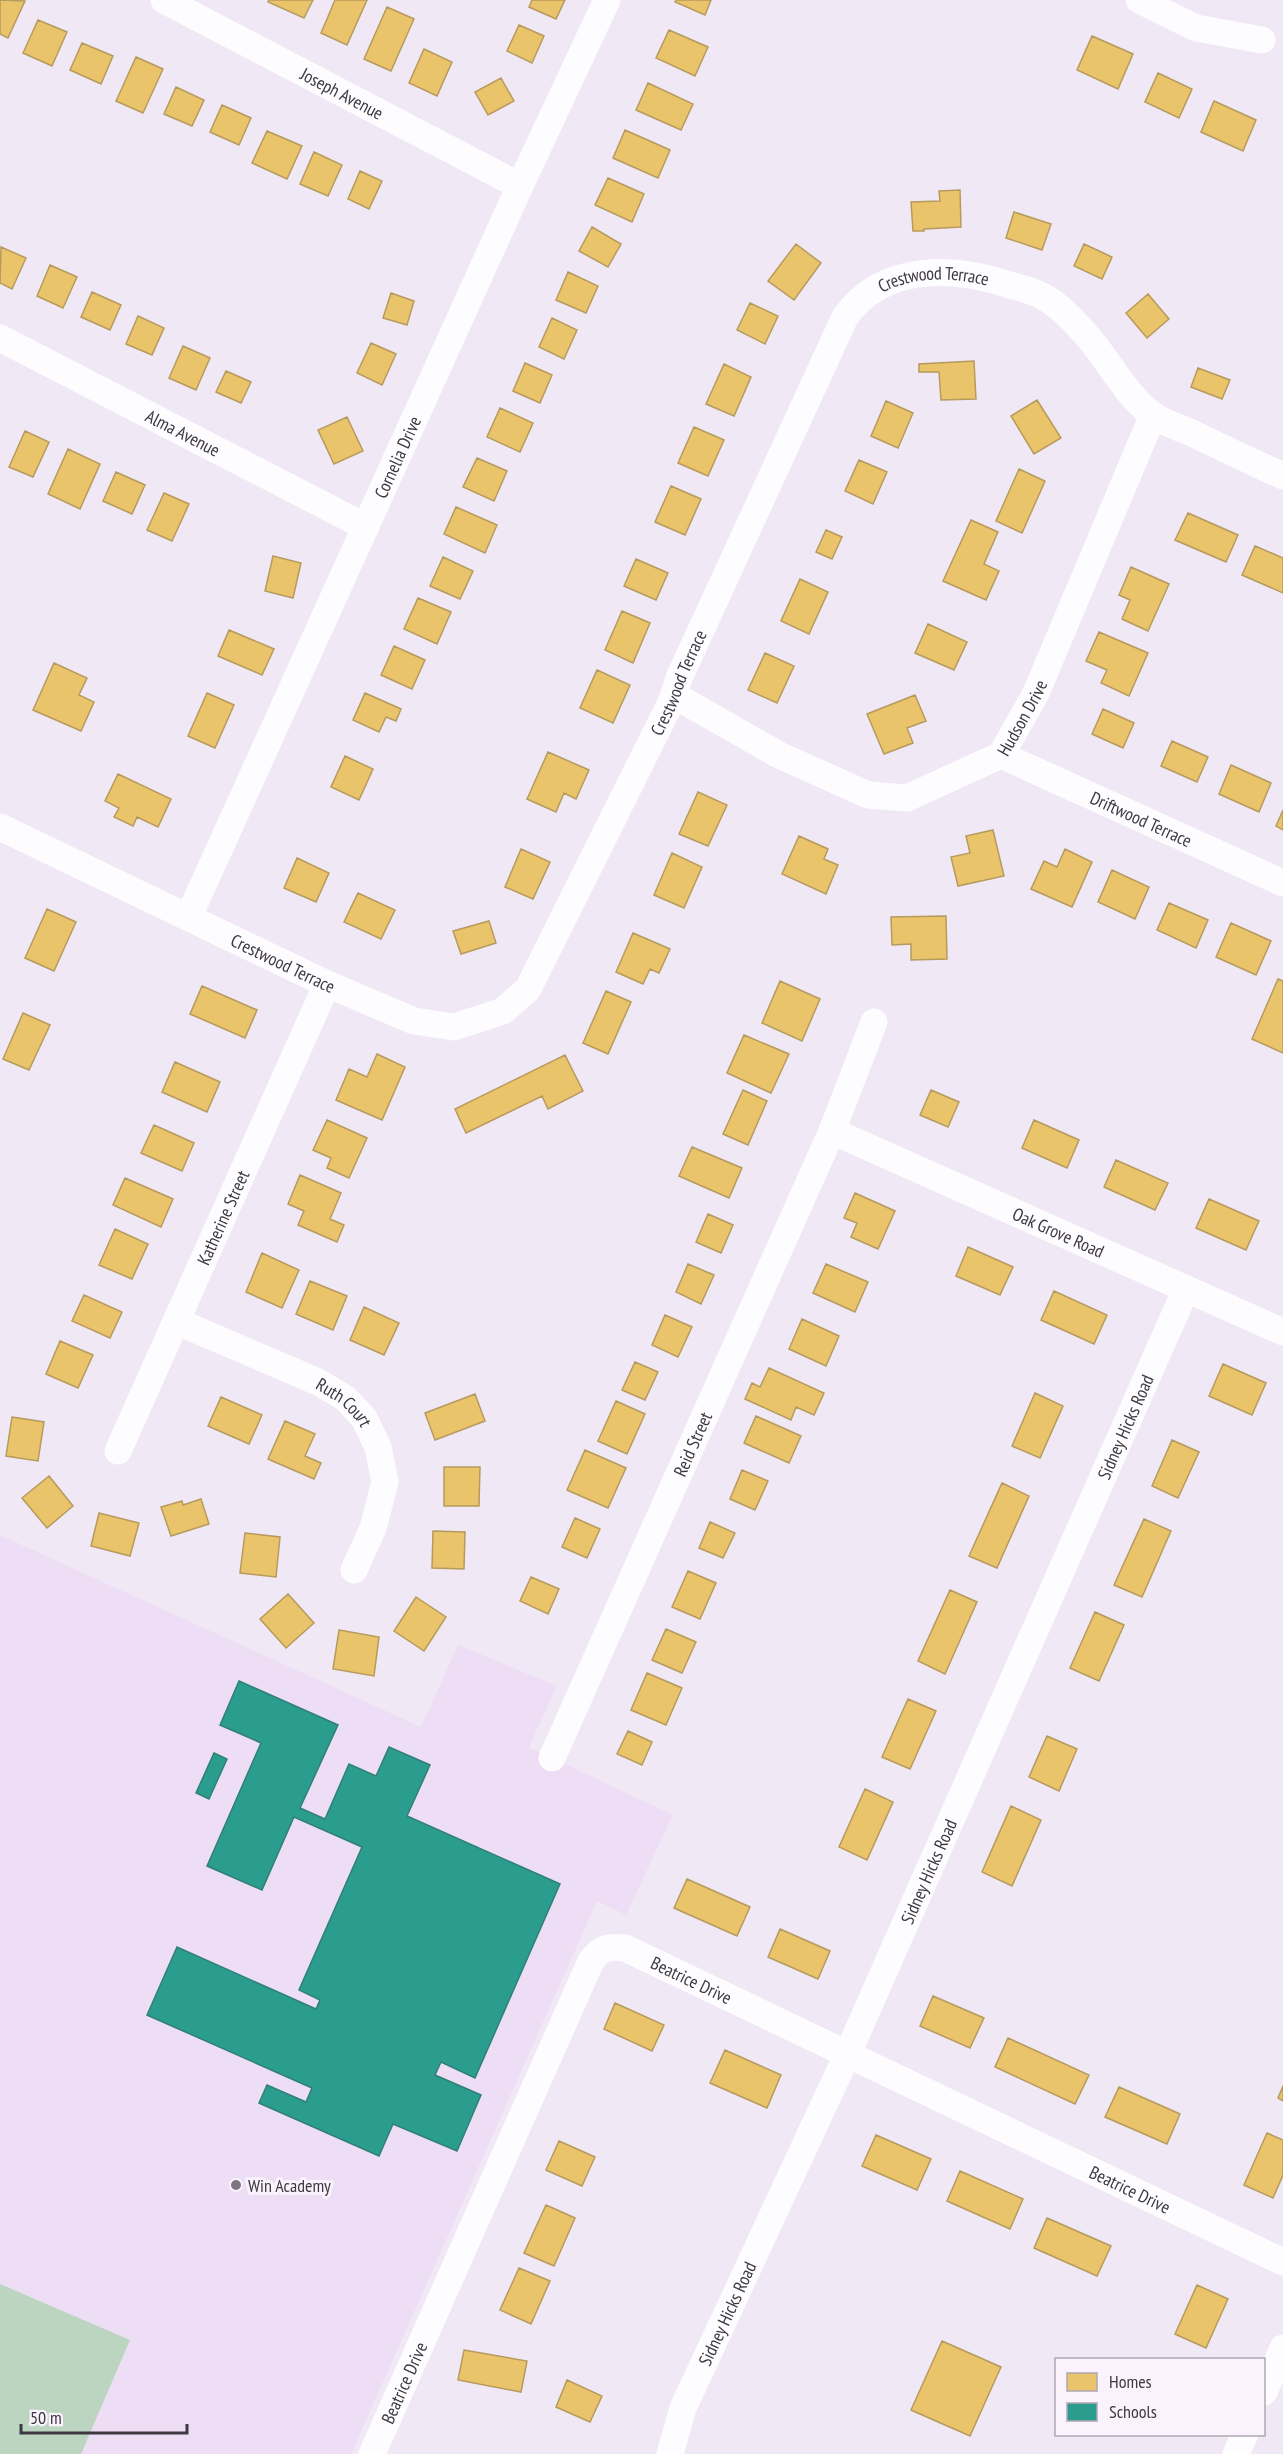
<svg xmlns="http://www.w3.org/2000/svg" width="1283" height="2454" font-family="'PT Sans Narrow',sans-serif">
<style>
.built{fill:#eddef5}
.green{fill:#bbd5c0}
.homes{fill:#e9c46a;stroke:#b69a5e;stroke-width:1.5}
.schools{fill:#2a9d8f;stroke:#307f78;stroke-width:1.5}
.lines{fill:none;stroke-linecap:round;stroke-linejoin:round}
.minor{stroke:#fdfcfe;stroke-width:27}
.poi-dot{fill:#7d7680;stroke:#faf3fd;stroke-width:2}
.labels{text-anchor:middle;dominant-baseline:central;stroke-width:6;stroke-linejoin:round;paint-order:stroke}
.street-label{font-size:18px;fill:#3e3841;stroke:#faf3fd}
.poi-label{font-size:18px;fill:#3e3841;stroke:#faf3fd;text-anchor:start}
</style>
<rect width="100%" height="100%" fill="#f1e8f5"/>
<path class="built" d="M0 1535 421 1727 458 1645 557 1686 529 1747 673 1815 626 1915 597 1901 351 2454H0Z"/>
<path class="green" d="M0 2284 130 2340 81 2454H0Z"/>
<path class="homes" d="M0 0 25 1 8 38 0 34Z
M269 0H313L304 18 268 2Z
M335 0H367L347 45 321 33Z
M532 0H565L556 19 529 7Z
M676 0H711L705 15 675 2Z
M387 7 414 19 391 71 364 59Z
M38 20 67 32 52 66 23 53Z
M519 25 544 36 532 63 507 51Z
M669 30 708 47 695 76 656 58Z
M1092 36 1133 54 1118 89 1077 70Z
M82 43 113 56 101 84 70 70Z
M424 49 452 62 437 96 409 83Z
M136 57 163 69 143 113 116 101Z
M1158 73 1192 89 1179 118 1145 102Z
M501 78 514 101 488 115 475 92Z
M648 83 693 104 681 130 636 110Z
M176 87 204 100 192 126 164 114Z
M1214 101 1256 120 1243 151 1201 132Z
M222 105 251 118 239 145 210 132Z
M625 130 670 150 658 178 613 158Z
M267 131 302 146 287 179 252 163Z
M314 152 342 165 328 196 300 184Z
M360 171 382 181 369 209 348 199Z
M608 178 644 194 632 222 595 205Z
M960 190 961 227 924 229V231H913L911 202 940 201 939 191Z
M1014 212 1051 224 1042 250 1006 238Z
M592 227 621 244 608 267 579 251Z
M796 244 821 263 794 300 768 281Z
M1084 244 1112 257 1102 279 1074 266Z
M1 247 26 258 12 289 0 283Z
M50 265 77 277 63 308 37 296Z
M568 272 598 286 586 313 556 300Z
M92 292 121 305 110 330 81 317Z
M391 293 414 301 407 325 383 318Z
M1148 294 1169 319 1147 338 1126 313Z
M750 303 778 316 765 344 737 330Z
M138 316 164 328 152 355 126 344Z
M552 318 577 330 564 359 539 347Z
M371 343 396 354 382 385 357 373Z
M183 346 210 358 196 390 169 378Z
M974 361 976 399 941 400 939 372H919V364Z
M525 363 552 375 540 403 513 391Z
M724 364 751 377 734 416 706 404Z
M1198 368 1230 380 1222 399 1191 387Z
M226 371 251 382 241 403 216 392Z
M1037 400 1061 438 1034 454 1011 416Z
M886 401 913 413 898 448 871 436Z
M500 408 533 423 520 452 487 437Z
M347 417 363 451 334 464 318 430Z
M694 427 724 440 708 476 678 463Z
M25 431 49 442 33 477 9 467Z
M68 449 100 464 80 509 48 494Z
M477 458 507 471 494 501 463 487Z
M859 460 887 472 873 504 845 491Z
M1019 469 1045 481 1022 533 996 521Z
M116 472 145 485 132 514 103 501Z
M671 486 701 499 685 535 655 522Z
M164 493 189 504 172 541 147 530Z
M456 507 497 525 485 553 444 534Z
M1188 513 1238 535 1226 562 1175 540Z
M971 520 998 532 984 564 999 571 986 600 943 581Z
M826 530 842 537 832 559 816 552Z
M1255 546 1283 558V593L1242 575Z
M273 556 301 563 293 598 265 591Z
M443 557 473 571 460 599 430 586Z
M636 559 668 573 656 600 624 586Z
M1131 567 1169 584 1148 631 1122 619 1130 600 1119 595Z
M800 579 828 592 809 634 781 621Z
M418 598 451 612 437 644 404 629Z
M622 611 650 623 633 663 605 650Z
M928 624 967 642 954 670 915 653Z
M229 630 274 649 262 675 218 656Z
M1099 632 1148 653 1129 696 1101 683 1107 670 1086 661Z
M394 646 425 660 412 689 381 675Z
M765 653 794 666 777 703 748 690Z
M54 663 87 678 79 695 94 702 81 731 33 710Z
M597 670 630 685 613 723 580 708Z
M207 693 234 705 215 748 188 736Z
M365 693 401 709 396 721 386 717 379 732 353 720Z
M915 695 926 721 907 728 913 743 884 754 867 714Z
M1103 709 1134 723 1123 748 1092 734Z
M1172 741 1208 757 1197 782 1161 766Z
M548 752 589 770 576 799 564 793 556 812 527 799Z
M345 756 373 769 359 800 331 787Z
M1231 765 1271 783 1259 812 1219 794Z
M118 774 171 799 158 827 137 817 133 826 114 817 119 808 105 801Z
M698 792 727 805 708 846 679 834Z
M1283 810V830L1276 826Z
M993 830 1004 876 958 886 951 857 970 853 966 836Z
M799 836 828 849 824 859 838 865 826 894 782 874Z
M521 849 550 862 533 899 505 887Z
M1065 849 1092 862 1072 907 1031 889 1044 861 1057 867Z
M672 853 702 867 684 908 654 895Z
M297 858 329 873 316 902 284 888Z
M1112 870 1149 887 1135 919 1098 902Z
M358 893 395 910 381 939 344 922Z
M1169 903 1208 920 1196 948 1157 930Z
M47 909 76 922 54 971 25 958Z
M946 916 947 959 911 960V944L892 945 891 917Z
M489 921 496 943 461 954 453 931Z
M1231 923 1271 941 1256 975 1216 957Z
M633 933 670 949 659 973 650 969 643 984 616 972Z
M1278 979 1283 981V1053L1252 1039Z
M780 981 820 999 802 1041 762 1023Z
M202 986 257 1010 245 1038 190 1014Z
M606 991 631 1002 608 1054 583 1043Z
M23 1013 50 1025 29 1070 3 1059Z
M744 1035 789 1054 771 1093 727 1073Z
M377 1054 405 1067 382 1120 336 1100 349 1069 367 1077Z
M565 1055 583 1091 548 1109 542 1096 466 1133 455 1109Z
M175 1062 220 1082 207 1112 162 1092Z
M743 1090 767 1101 748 1145 723 1134Z
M931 1090 959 1102 948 1127 920 1115Z
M327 1120 367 1138 349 1178 327 1168 331 1158 313 1150Z
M1034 1120 1079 1140 1067 1168 1022 1148Z
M154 1125 194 1143 182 1171 141 1153Z
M692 1147 742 1168 729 1198 679 1176Z
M1116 1160 1168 1183 1155 1210 1104 1187Z
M300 1175 341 1193 330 1219 344 1225 337 1242 298 1225 304 1211 288 1204Z
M125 1178 173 1199 161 1227 113 1205Z
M855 1193 895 1211 878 1249 851 1237 857 1223 844 1218Z
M1209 1199 1259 1221 1246 1250 1196 1228Z
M708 1214 733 1225 721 1253 696 1242Z
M115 1229 148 1244 132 1279 99 1265Z
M968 1247 1013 1267 1000 1295 956 1276Z
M262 1253 299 1270 282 1308 246 1292Z
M688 1264 714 1275 701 1304 676 1292Z
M826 1264 868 1282 855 1312 813 1293Z
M310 1281 347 1296 333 1330 296 1314Z
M1054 1291 1107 1315 1094 1344 1041 1320Z
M84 1295 122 1312 110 1338 72 1321Z
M364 1307 399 1323 384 1355 350 1340Z
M665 1315 692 1327 678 1357 652 1345Z
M802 1319 839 1336 826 1366 789 1349Z
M60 1341 93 1355 78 1388 46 1374Z
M635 1362 658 1372 645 1400 622 1390Z
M1223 1364 1266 1383 1252 1415 1209 1396Z
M769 1368 824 1393 814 1415 796 1407 791 1420 745 1399 752 1383 760 1387Z
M1035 1393 1063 1406 1040 1458 1012 1446Z
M475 1394 485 1421 435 1440 425 1413Z
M221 1397 262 1415 249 1444 208 1426Z
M616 1401 645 1414 627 1454 598 1441Z
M756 1416 801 1436 789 1463 744 1443Z
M12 1417 44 1422 38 1461 6 1456Z
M285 1421 315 1434 305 1456 321 1463 314 1479 268 1459Z
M1172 1440 1199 1452 1178 1498 1152 1486Z
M585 1450 626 1468 608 1508 567 1490Z
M444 1467H480L479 1506H444Z
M742 1470 768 1481 755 1510 730 1499Z
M49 1476 73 1506 47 1528 22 1498Z
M1002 1483 1029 1496 997 1568 969 1556Z
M201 1499 209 1524 171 1536 161 1507 182 1501 183 1505Z
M99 1513 139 1523 130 1556 91 1546Z
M575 1518 600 1529 587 1558 562 1547Z
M1144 1519 1171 1531 1142 1597 1114 1585Z
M710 1522 735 1533 723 1558 699 1548Z
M433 1531 465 1532 464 1569 432 1568Z
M245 1533 280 1537 276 1577 240 1573Z
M688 1571 716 1583 700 1619 672 1607Z
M531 1577 559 1589 548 1614 520 1601Z
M950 1590 977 1602 945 1674 918 1661Z
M288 1594 314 1623 286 1648 260 1619Z
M416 1597 446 1617 424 1651 394 1631Z
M1095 1612 1124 1625 1099 1681 1070 1668Z
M666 1629 696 1642 682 1673 652 1660Z
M339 1630 379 1637 374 1676 333 1669Z
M647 1673 682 1688 666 1725 631 1710Z
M908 1699 936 1711 910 1769 882 1757Z
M628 1731 652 1742 642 1765 617 1754Z
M1047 1736 1077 1749 1059 1791 1029 1777Z
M865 1789 893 1802 867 1860 839 1847Z
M1011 1806 1041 1820 1012 1886 982 1872Z
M687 1879 750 1907 737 1936 674 1908Z
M780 1929 830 1951 818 1979 768 1957Z
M933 1996 984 2018 970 2048 920 2026Z
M615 2003 664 2025 652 2051 604 2029Z
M1008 2038 1089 2075 1075 2104 995 2067Z
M725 2050 781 2075 767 2108 710 2083Z
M1283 2086V2101L1278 2098Z
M1119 2087 1180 2114 1167 2144 1105 2117Z
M1267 2133 1283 2140V2175L1273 2198 1244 2185Z
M876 2135 931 2159 917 2190 862 2166Z
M559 2141 595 2157 582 2186 546 2170Z
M960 2171 1023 2199 1010 2229 947 2201Z
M546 2205 575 2218 554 2266 524 2253Z
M1047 2218 1111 2246 1097 2276 1034 2248Z
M519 2268 550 2281 531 2324 500 2310Z
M1197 2285 1228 2299 1206 2348 1175 2334Z
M942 2341 1001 2367 970 2436 911 2410Z
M464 2350 527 2361 521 2392 458 2380Z
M567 2380 602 2396 590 2422 556 2407Z"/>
<path class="schools" d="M239 1681 338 1725 300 1808 325 1819 349 1764 376 1776 389 1747 430 1765 407 1816 560 1884 475 2078 441 2062 435 2075 481 2095 457 2151 393 2124 379 2156 259 2103 267 2085 306 2102 312 2088 147 2015 177 1947 316 2009 320 2000 299 1990 362 1847 294 1817 262 1890 207 1866 261 1743 220 1725Z
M214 1753 227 1759 209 1799 196 1793Z"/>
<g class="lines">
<g class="minor">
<path id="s1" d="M164 0 520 186"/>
<path d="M1139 0 1196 28 1262 40"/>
<path id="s2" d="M0 338 366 527"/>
<path id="s3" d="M672 700 686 702 779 755 868 795 907 798 1001 755 1036 693 1153 415"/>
<path id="s4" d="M1001 755 1283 883"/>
<path id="s5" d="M0 827 327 984 414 1021 454 1027 503 1011 528 989 672 700 679 678 845 317C884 263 953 266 1010 285 1020 288 1031 290 1040 295 1053 301 1069 316 1079 327 1106 354 1121 390 1151 414 1163 423 1179 427 1192 433 1222 448 1253 462 1283 476"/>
<path id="s6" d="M189 916 520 186 607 0"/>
<path id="s7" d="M832 1131 1283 1332"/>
<path id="s8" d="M176 1321 318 1382 345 1398 364 1418 378 1447 385 1482 373 1528 354 1570"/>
<path id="s9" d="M118 1451 327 984"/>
<path id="s10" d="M552 1758 832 1131 874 1022"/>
<path d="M1264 2392 1283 2348"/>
<path id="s11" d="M372 2454 591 1961C601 1948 608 1946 625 1948L1283 2262"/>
<path id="s12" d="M670 2454 683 2408 848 2053 1186 1289"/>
<path d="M1236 2454 1245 2434"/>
</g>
</g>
<circle class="poi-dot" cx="236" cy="2185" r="6"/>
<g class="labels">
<g class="street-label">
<text stroke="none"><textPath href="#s1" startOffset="201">Joseph Avenue</textPath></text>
<text stroke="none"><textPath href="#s5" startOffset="1428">Crestwood Terrace</textPath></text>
<text stroke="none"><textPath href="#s2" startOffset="206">Alma Avenue</textPath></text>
<text stroke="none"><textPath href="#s6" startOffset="504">Cornelia Drive</textPath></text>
<text stroke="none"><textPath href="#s5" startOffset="924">Crestwood Terrace</textPath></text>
<text stroke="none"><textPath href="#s3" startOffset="404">Hudson Drive</textPath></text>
<text stroke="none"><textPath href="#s4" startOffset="154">Driftwood Terrace</textPath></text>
<text stroke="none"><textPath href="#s5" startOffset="314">Crestwood Terrace</textPath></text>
<text stroke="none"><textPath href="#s9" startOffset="256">Katherine Street</textPath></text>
<text stroke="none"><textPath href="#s7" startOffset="248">Oak Grove Road</textPath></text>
<text stroke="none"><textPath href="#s8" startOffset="188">Ruth Court</textPath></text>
<text stroke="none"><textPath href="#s12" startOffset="1124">Sidney Hicks Road</textPath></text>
<text stroke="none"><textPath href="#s10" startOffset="344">Reid Street</textPath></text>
<text stroke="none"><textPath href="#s12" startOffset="638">Sidney Hicks Road</textPath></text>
<text stroke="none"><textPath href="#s11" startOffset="652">Beatrice Drive</textPath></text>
<text stroke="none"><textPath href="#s11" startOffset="1138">Beatrice Drive</textPath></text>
<text stroke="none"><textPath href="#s12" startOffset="152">Sidney Hicks Road</textPath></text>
<text stroke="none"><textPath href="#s11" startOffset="78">Beatrice Drive</textPath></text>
</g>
<g class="poi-label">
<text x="248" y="2185">Win Academy</text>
</g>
</g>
<rect x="1055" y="2358" width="210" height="78" fill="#faf3fd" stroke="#afa8b2" stroke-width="1.5"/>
<rect x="1067" y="2373" width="30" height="18" fill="#e9c46a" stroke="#afa8b2" stroke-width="1.5"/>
<text x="1109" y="2388" font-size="18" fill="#3e3841">Homes</text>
<rect x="1067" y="2403" width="30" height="18" fill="#2a9d8f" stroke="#afa8b2" stroke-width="1.5"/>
<text x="1109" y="2418" font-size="18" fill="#3e3841">Schools</text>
<path d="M21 2424v9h166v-9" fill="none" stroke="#3e3841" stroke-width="3"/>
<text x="30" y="2424" font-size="18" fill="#3e3841" stroke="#faf3fd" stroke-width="4.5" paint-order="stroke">50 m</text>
</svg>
